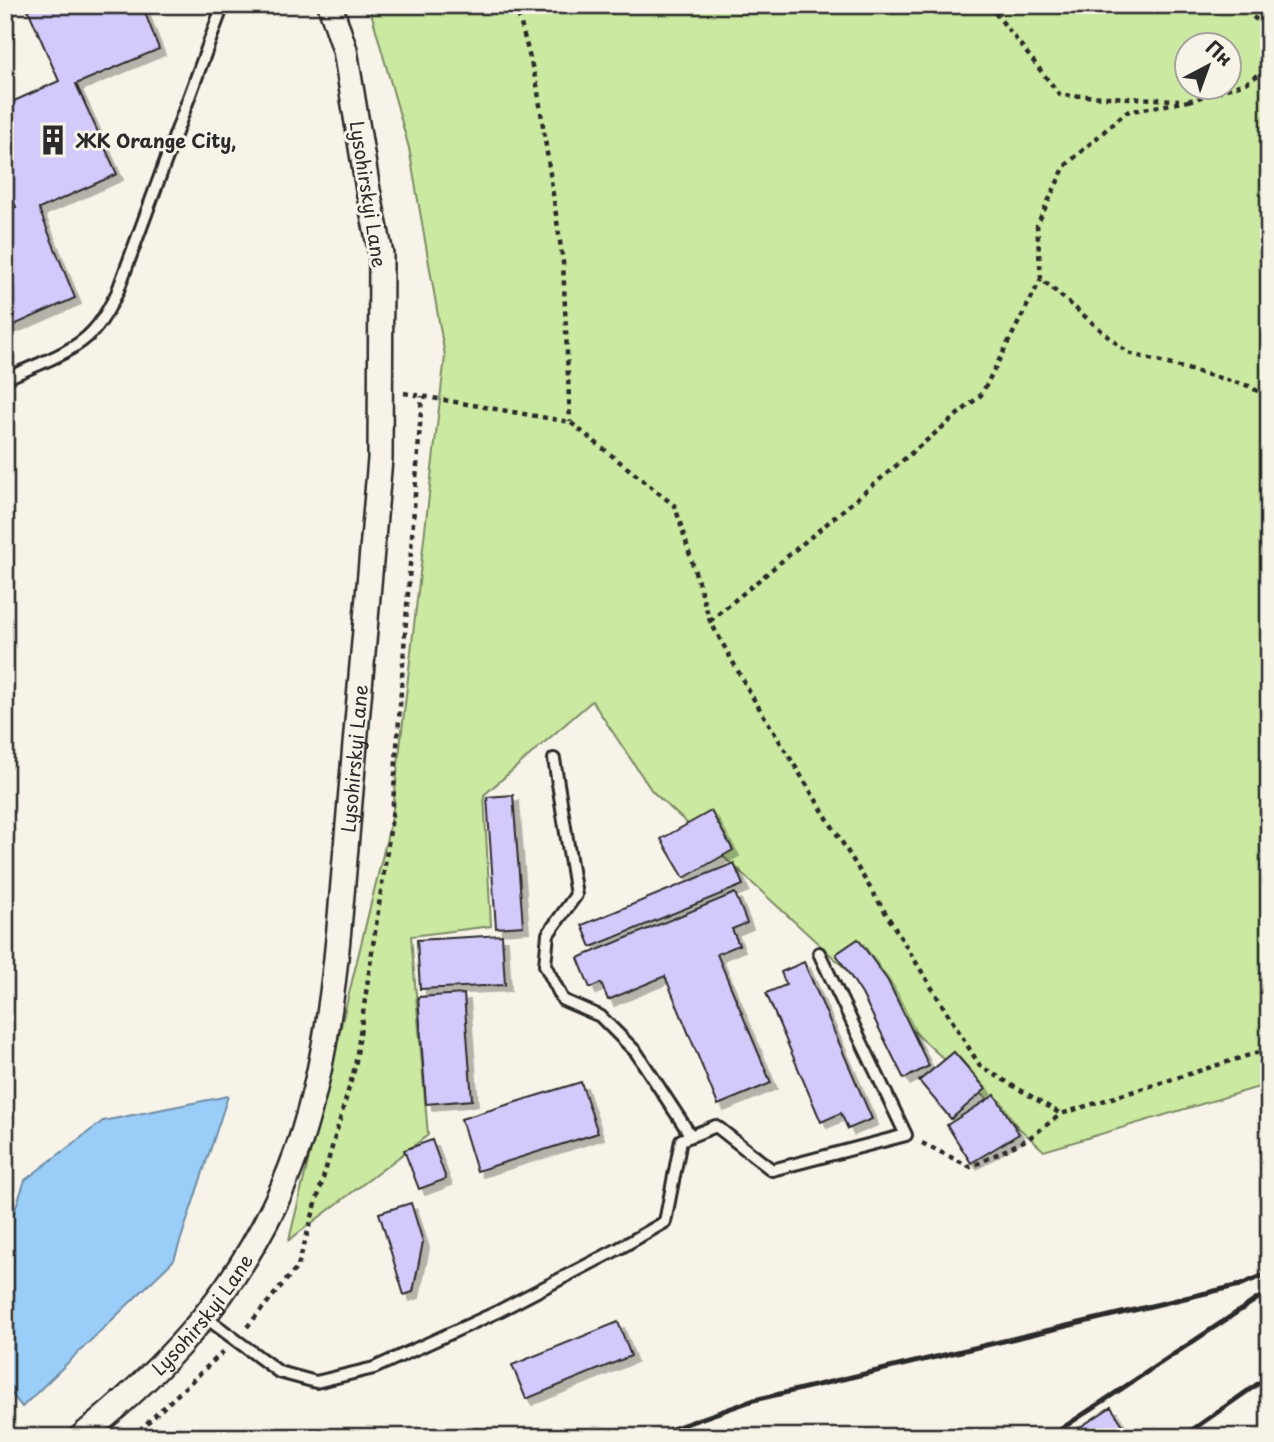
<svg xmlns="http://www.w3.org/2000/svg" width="1274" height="1442" font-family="'Playpen Sans',sans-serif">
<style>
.green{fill:#cbe9a0;stroke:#7b8a66;stroke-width:2;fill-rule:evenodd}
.water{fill:#9acdf7;stroke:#6e8ca5;stroke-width:2}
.building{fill:#d3c9fb;stroke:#2b2b2b;stroke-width:2;filter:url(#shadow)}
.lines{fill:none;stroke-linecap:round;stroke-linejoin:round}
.service-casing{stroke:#2b2b2b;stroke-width:16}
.minor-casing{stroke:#2b2b2b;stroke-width:28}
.path{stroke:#2b2b2b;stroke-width:4.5;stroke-dasharray:5 5;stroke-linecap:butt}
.service{stroke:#f7f3e8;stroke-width:10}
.minor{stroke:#f7f3e8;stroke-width:23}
.rail{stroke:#2b2b2b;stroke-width:5}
.labels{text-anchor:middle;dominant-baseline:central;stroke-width:6;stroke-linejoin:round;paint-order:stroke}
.poi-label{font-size:19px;font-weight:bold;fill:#2b2b2b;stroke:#f7f3e8;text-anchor:start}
.street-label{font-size:19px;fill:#2b2b2b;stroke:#f7f3e8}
</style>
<defs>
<filter id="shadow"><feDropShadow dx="6" dy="6" stdDeviation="0" flood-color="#0004"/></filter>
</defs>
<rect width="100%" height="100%" fill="#f7f3e8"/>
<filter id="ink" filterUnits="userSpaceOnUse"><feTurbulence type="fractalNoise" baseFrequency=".0143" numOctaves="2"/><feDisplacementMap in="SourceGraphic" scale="14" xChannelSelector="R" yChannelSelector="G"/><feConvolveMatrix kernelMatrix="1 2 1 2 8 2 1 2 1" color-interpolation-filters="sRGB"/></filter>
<g filter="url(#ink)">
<path class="green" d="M369 5H1269V1084L1044 1151 652 791 592 701 484 795 491 926 411 936 428 1135 289 1240 392 817 445 356 409 148ZM1186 46H1228V88H1186Z"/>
<path class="water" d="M228 1096 174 1260 22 1407 5 1386V1239L25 1180 103 1121Z"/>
<path class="building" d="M26 5H142L159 49 76 84 117 174 39 209 75 298 5 329V212L16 207 5 182V105L59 81Z
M513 795 523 926 496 928 487 797Z
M711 811 733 850 684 878 661 839Z
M734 863 743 885 591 947 582 925Z
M735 893 747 923 732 929 739 945 717 954 771 1083 718 1105 665 976 608 1000 601 983 590 988 578 958Z
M502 935 505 985 420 989 417 940Z
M858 939 888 981 929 1066 904 1079 862 994 836 954Z
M804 962 872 1119 848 1129 841 1113 821 1122 766 993 786 985 781 972Z
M464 994 472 1100 426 1104 418 997Z
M954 1052 986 1089 951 1119 919 1081Z
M581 1082 598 1133 477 1171 461 1119Z
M995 1095 1019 1134 971 1163 947 1125Z
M432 1140 446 1179 419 1189 404 1150Z
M411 1203 423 1242 413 1292 404 1295 379 1213Z
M618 1322 631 1356 526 1399 512 1365Z
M1111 1407 1131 1437H1065Z"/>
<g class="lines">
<g class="service-casing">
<path id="service" d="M5 379C32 366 74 353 93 331 104 320 110 306 117 293L223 5
M554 759 576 895 548 934 545 965 563 1000 600 1016 636 1052 691 1136
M205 1317 279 1372 316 1382 374 1368 497 1312 618 1249 665 1222 681 1140 716 1126 772 1170 906 1135 819 953"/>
</g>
<g class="minor-casing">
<g id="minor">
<path id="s1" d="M81 1437C165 1368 226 1304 274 1206 330 1093 336 960 347 836 358 711 368 585 380 459L381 254 368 190 345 50 330 5"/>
</g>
</g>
<path class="path" d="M516 5 537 85 563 262 570 422
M989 5 1060 95 1179 100
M1237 5 1269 29
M1188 101 1246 83 1269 68
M1189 101 1126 112 1065 166 1037 225 1041 279 1128 353 1249 386 1269 398
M404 393 570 422 675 506 710 621 753 698 980 1066 1061 1114 1269 1049
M710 621 981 395 1041 279
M922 1143 971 1167 1028 1139 1061 1114
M247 1327 298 1266 355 1067 392 817 422 396
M132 1437 224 1351"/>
<use href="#service" class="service"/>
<use href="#minor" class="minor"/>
<path class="rail" d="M649 1437 754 1400 1240 1285 1269 1273
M1049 1437 1269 1291
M1182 1437 1269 1376"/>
</g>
</g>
<defs>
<g id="building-bare" transform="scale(2.415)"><path d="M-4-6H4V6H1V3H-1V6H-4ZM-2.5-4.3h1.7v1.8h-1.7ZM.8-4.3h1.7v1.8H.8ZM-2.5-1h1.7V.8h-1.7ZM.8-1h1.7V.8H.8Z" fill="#2b2b2b" stroke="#f7f3e8" stroke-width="2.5" paint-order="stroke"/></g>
</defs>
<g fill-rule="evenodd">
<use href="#building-bare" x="53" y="140"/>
</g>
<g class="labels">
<g class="poi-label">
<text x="76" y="140">ЖК Orange City,</text>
</g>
<g class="street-label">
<text transform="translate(369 194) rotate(81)">Lysohirskyi Lane</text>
<text stroke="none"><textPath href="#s1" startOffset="761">Lysohirskyi Lane</textPath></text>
<text stroke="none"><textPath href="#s1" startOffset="173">Lysohirskyi Lane</textPath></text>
</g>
</g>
<rect width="1274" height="1442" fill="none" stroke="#f7f3e8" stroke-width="28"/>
<rect x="14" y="14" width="1246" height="1414" fill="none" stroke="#2b2b2b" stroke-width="2.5" filter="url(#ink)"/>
<g transform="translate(1208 66) rotate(41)"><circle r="33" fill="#f7f3e8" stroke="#a5a39c" stroke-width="2"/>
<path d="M0-5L12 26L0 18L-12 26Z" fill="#2b2b2b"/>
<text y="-10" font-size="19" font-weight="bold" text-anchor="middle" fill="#2b2b2b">Пн</text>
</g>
</svg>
